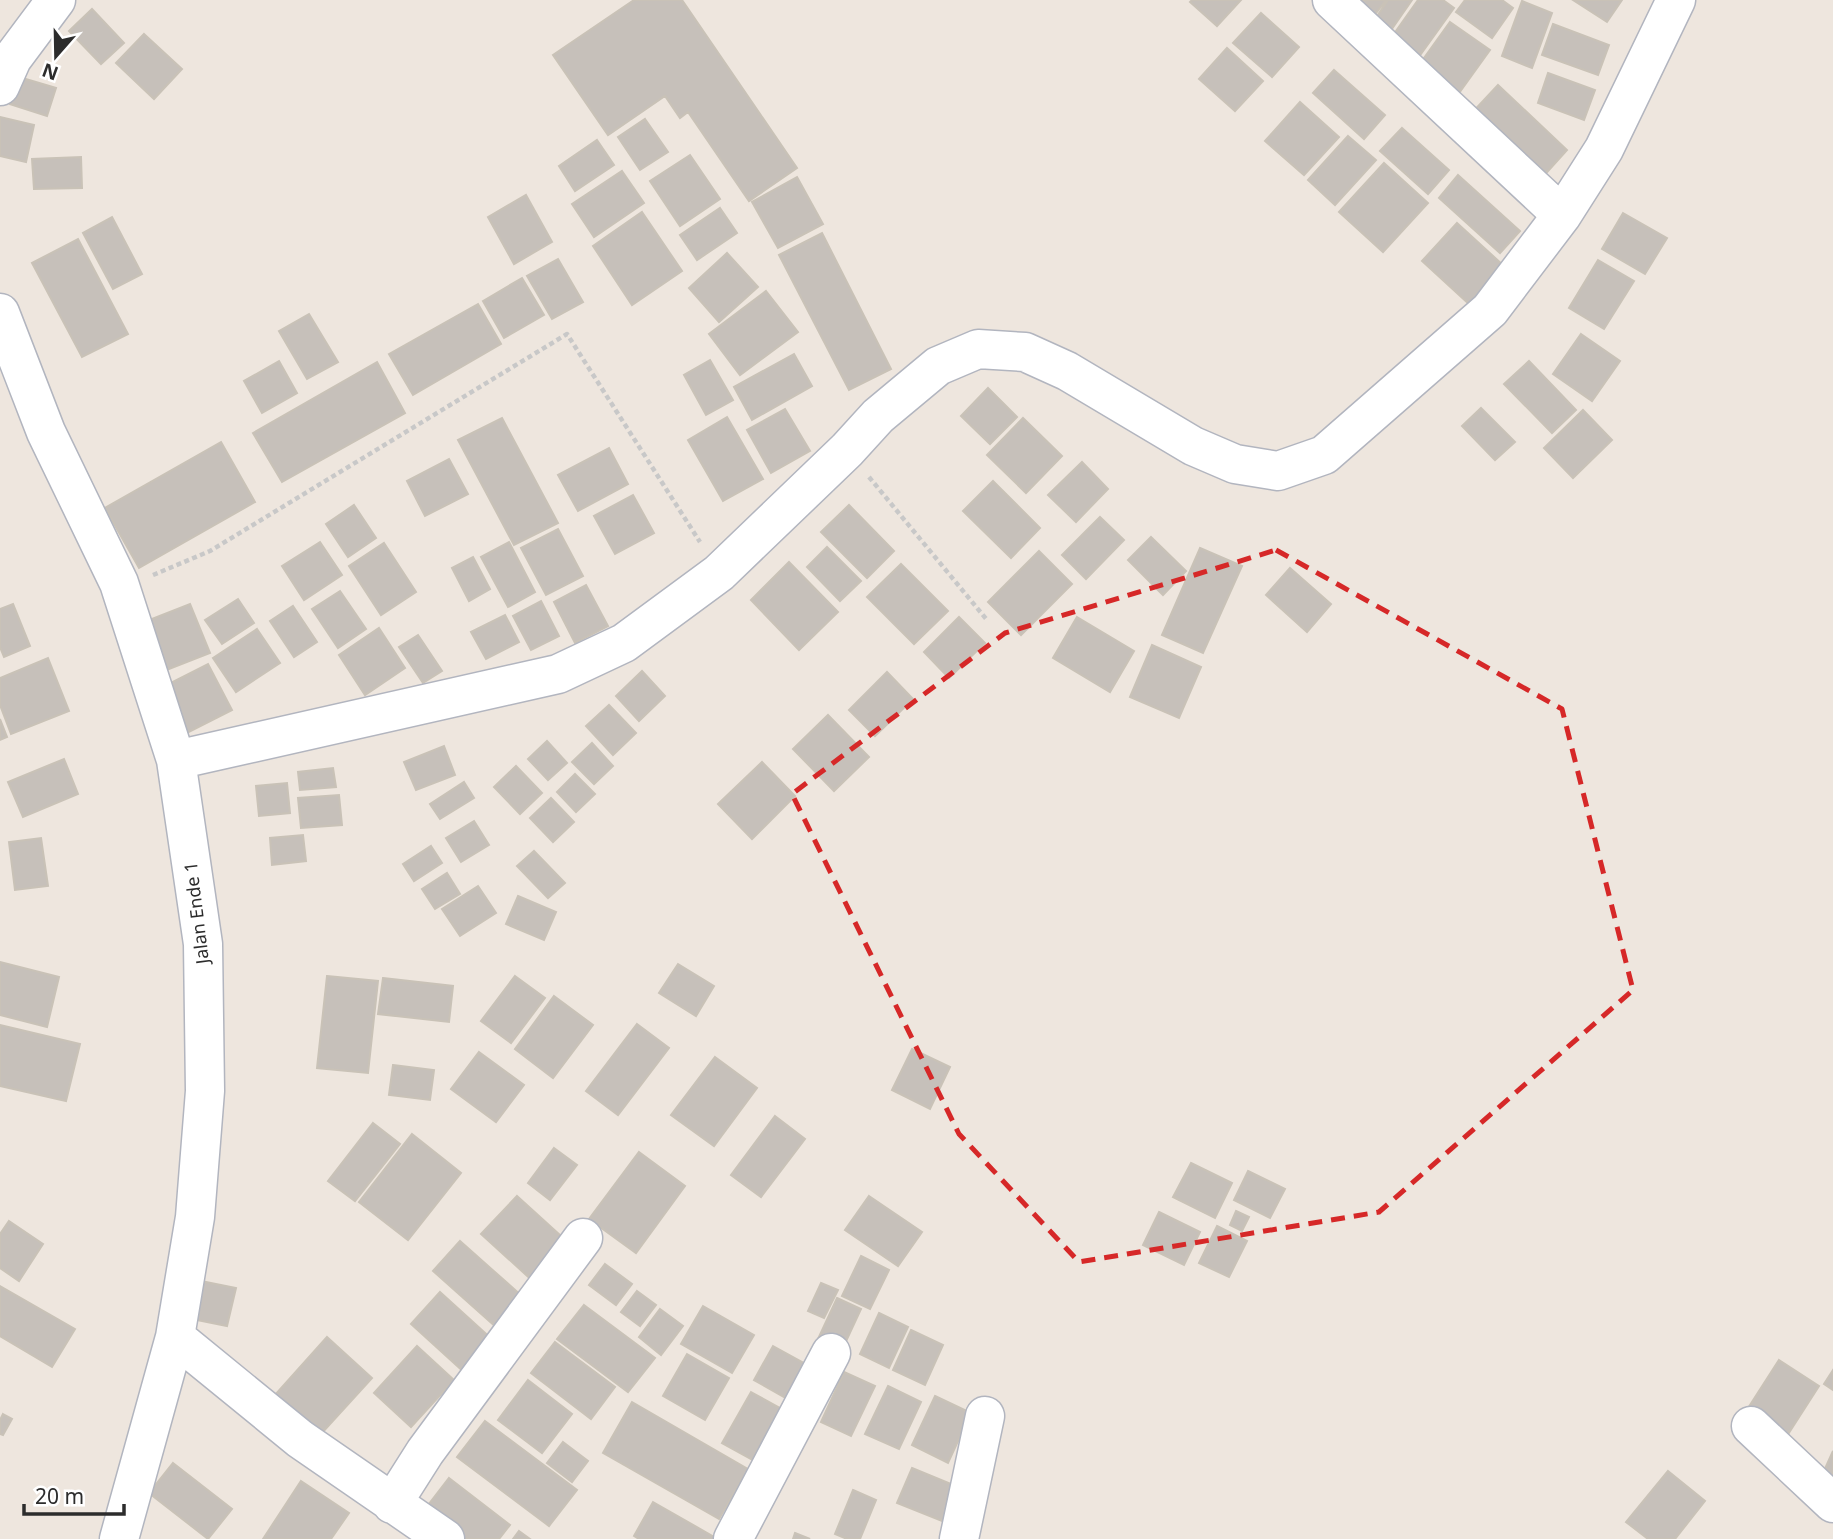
<svg xmlns="http://www.w3.org/2000/svg" width="1833" height="1539" font-family="'Noto Sans',sans-serif">
<style>
.building{fill:#c6c0ba;stroke:#c9c2b7;stroke-width:2}
.lines{fill:none;stroke-linecap:round;stroke-linejoin:round}
.minor-casing{stroke:#b2b5bf;stroke-width:41}
.path{stroke:#c8c8c8;stroke-width:4.5;stroke-dasharray:5 3.5;stroke-linecap:butt}
.minor{stroke:#fff;stroke-width:38}
.marked{fill:none;stroke:#d62828;stroke-width:5;stroke-dasharray:14 9;stroke-linejoin:round}
.labels{text-anchor:middle;dominant-baseline:central;stroke-width:6;stroke-linejoin:round;paint-order:stroke}
.street-label{font-size:18px;fill:#2c2c2c;stroke:#fff}
</style>
<rect width="100%" height="100%" fill="#eee6de"/>
<path class="building" d="M634 0H682L797 168 749 201 688 112 680 118 665 96 608 135 553 55Z
M1192 0H1241L1217 26 1190 2Z
M1341 0H1386L1370 21Z
M1388 0H1412L1389 33 1373 22Z
M1418 0H1443L1454 8 1418 58 1391 38Z
M1465 0H1502L1513 8 1492 38 1456 12Z
M1573 0H1622L1607 22Z
M1522 1 1552 13 1532 68 1502 56Z
M92 9 124 43 101 64 69 31Z
M1261 13 1299 47 1272 77 1233 43Z
M1450 22 1490 50 1459 93 1419 65Z
M1553 24 1609 45 1598 75 1542 55Z
M144 34 182 69 154 99 116 63Z
M1227 48 1263 81 1235 111 1199 79Z
M1334 70 1385 115 1364 139 1313 93Z
M1548 73 1595 90 1584 120 1538 103Z
M19 77 56 88 47 116 10 104Z
M1498 85 1567 150 1539 181 1469 116Z
M1300 102 1339 137 1304 175 1265 141Z
M0 117 34 125 26 162 0 156Z
M645 119 668 152 640 170 618 137Z
M1402 128 1449 170 1428 194 1380 151Z
M1348 136 1376 160 1335 205 1308 180Z
M597 140 614 165 575 191 559 166Z
M690 155 720 199 680 226 650 181Z
M81 157 82 188 34 189 32 159Z
M1384 163 1428 203 1383 252 1339 212Z
M622 171 644 203 594 237 572 204Z
M1458 175 1520 231 1500 253 1439 198Z
M797 177 823 224 778 248 752 202Z
M526 195 552 242 514 264 488 217Z
M720 208 737 233 697 260 680 235Z
M642 212 682 271 632 305 593 246Z
M1623 213 1667 238 1645 274 1602 249Z
M112 217 142 274 113 289 83 233Z
M1457 223 1504 266 1469 304 1422 261Z
M822 233 891 369 849 390 779 255Z
M78 239 128 334 82 357 32 263Z
M727 253 758 287 719 322 689 288Z
M558 259 583 302 552 319 527 276Z
M1598 260 1634 281 1604 329 1569 308Z
M522 278 544 315 504 338 483 301Z
M766 291 798 332 740 375 709 334Z
M478 304 501 344 413 395 389 354Z
M309 314 338 362 307 379 279 331Z
M1581 334 1620 361 1592 401 1553 374Z
M794 354 812 386 752 420 734 387Z
M710 360 733 400 706 415 684 375Z
M279 361 297 393 262 413 244 381Z
M1529 361 1576 410 1552 433 1504 384Z
M377 362 405 413 282 482 253 433Z
M988 388 1017 417 990 444 961 416Z
M1481 408 1515 442 1495 460 1462 426Z
M785 409 810 451 771 473 747 430Z
M1583 410 1612 440 1573 478 1544 448Z
M727 417 763 479 723 501 688 440Z
M502 418 558 523 514 545 458 440Z
M1023 418 1062 456 1026 493 987 455Z
M221 442 255 502 139 568 105 508Z
M609 448 628 484 578 511 558 475Z
M449 459 468 494 425 516 407 481Z
M1082 462 1108 489 1076 522 1048 495Z
M993 481 1040 528 1011 558 963 511Z
M633 495 654 533 615 554 594 516Z
M354 505 376 538 348 557 326 524Z
M849 505 894 551 867 578 821 532Z
M1100 517 1124 540 1086 579 1062 555Z
M558 529 583 576 546 595 521 548Z
M1151 537 1186 571 1163 595 1128 560Z
M320 542 342 575 304 600 282 566Z
M509 542 535 592 508 607 481 557Z
M384 543 416 592 381 615 349 566Z
M827 547 861 581 840 601 807 567Z
M1200 548 1242 566 1203 653 1162 635Z
M1039 551 1072 584 1021 635 988 602Z
M473 557 490 589 469 601 452 568Z
M789 562 838 612 799 650 751 600Z
M901 564 948 611 914 644 867 597Z
M1290 568 1331 604 1307 632 1266 595Z
M586 585 608 626 575 643 554 602Z
M340 591 366 629 338 648 312 609Z
M238 599 254 623 222 644 205 620Z
M541 601 559 636 531 650 513 616Z
M13 604 30 646 4 657 0 647V609Z
M190 604 210 653 164 671 144 622Z
M293 606 317 642 294 657 270 621Z
M505 615 519 642 486 659 471 632Z
M959 617 985 643 949 678 924 652Z
M1077 617 1134 651 1110 692 1053 658Z
M379 628 405 668 365 695 339 655Z
M257 629 280 663 236 692 213 658Z
M418 635 442 671 423 683 399 647Z
M1152 645 1201 667 1179 718 1130 697Z
M48 658 69 711 11 734 0 705V678Z
M208 664 232 710 181 736 157 690Z
M642 671 665 696 639 721 616 696Z
M887 672 913 699 875 736 849 710Z
M609 705 636 733 613 755 586 726Z
M828 715 869 757 834 791 793 749Z
M0 719 7 737 0 740Z
M547 741 567 763 548 780 528 759Z
M592 743 613 766 594 784 572 762Z
M444 746 455 775 416 790 404 762Z
M64 759 78 794 23 817 8 782Z
M762 762 795 796 752 839 718 804Z
M516 766 542 793 520 814 494 787Z
M333 768 336 787 300 790 298 772Z
M575 774 595 794 576 812 557 792Z
M464 782 474 798 440 819 430 804Z
M287 783 290 813 259 816 256 786Z
M339 795 342 825 301 828 298 798Z
M551 798 574 822 553 842 530 818Z
M474 821 489 845 461 862 446 838Z
M303 835 306 861 272 865 270 838Z
M41 838 48 886 15 890 9 842Z
M431 846 442 863 414 881 403 864Z
M534 851 565 883 548 898 517 866Z
M447 873 460 894 435 909 422 889Z
M478 886 496 913 460 936 442 909Z
M518 896 556 912 544 940 506 924Z
M0 962 59 977 47 1027 0 1015Z
M678 964 714 986 696 1016 659 993Z
M327 976 378 981 368 1073 317 1068Z
M515 976 545 998 511 1043 481 1021Z
M383 978 453 986 449 1022 378 1014Z
M554 996 593 1025 553 1078 515 1049Z
M637 1024 669 1048 618 1115 586 1091Z
M0 1025 80 1044 66 1101 0 1086Z
M912 1049 950 1067 930 1109 892 1090Z
M479 1052 524 1085 496 1122 451 1089Z
M715 1057 757 1088 714 1146 671 1115Z
M393 1065 434 1070 430 1100 389 1095Z
M775 1116 805 1139 761 1197 731 1175Z
M373 1123 400 1144 355 1201 328 1181Z
M412 1134 461 1173 408 1240 359 1202Z
M554 1148 577 1165 550 1200 528 1183Z
M639 1152 685 1186 636 1253 589 1219Z
M1191 1163 1232 1183 1215 1218 1173 1197Z
M1248 1171 1285 1189 1270 1218 1234 1200Z
M517 1196 571 1245 535 1283 481 1234Z
M869 1196 922 1232 898 1266 845 1230Z
M1236 1211 1249 1217 1242 1231 1230 1225Z
M1159 1212 1200 1232 1184 1265 1143 1245Z
M9 1221 43 1244 19 1281 0 1268V1234Z
M1217 1226 1247 1241 1229 1277 1199 1263Z
M460 1241 523 1297 496 1327 433 1271Z
M861 1256 889 1270 870 1309 842 1296Z
M605 1264 632 1284 616 1305 589 1285Z
M196 1280 236 1288 227 1326 187 1318Z
M821 1283 838 1290 824 1318 808 1311Z
M0 1286 75 1329 52 1367 0 1336Z
M637 1291 656 1305 640 1326 621 1312Z
M440 1292 494 1341 465 1373 411 1324Z
M837 1298 861 1309 842 1350 818 1339Z
M584 1305 655 1358 628 1392 557 1339Z
M703 1306 754 1335 732 1373 681 1344Z
M660 1309 683 1326 661 1355 639 1337Z
M879 1313 908 1327 889 1368 860 1354Z
M911 1330 943 1345 925 1385 893 1370Z
M327 1337 372 1378 320 1435 275 1395Z
M555 1342 615 1387 591 1419 531 1373Z
M417 1346 454 1380 411 1427 374 1393Z
M773 1346 809 1366 789 1400 754 1380Z
M687 1354 729 1378 705 1420 663 1396Z
M1779 1360 1819 1386 1783 1442 1743 1416Z
M1833 1370V1390L1824 1384Z
M844 1372 875 1386 851 1436 821 1422Z
M528 1380 572 1414 542 1453 498 1420Z
M888 1386 921 1402 899 1449 865 1434Z
M751 1392 787 1412 758 1463 722 1443Z
M935 1396 971 1413 948 1463 912 1445Z
M632 1402 748 1469 719 1519 603 1453Z
M3 1414 12 1419 3 1435 0 1434V1420Z
M485 1421 577 1490 549 1526 457 1457Z
M563 1442 588 1461 572 1482 547 1463Z
M1833 1451V1488L1819 1482Z
M173 1463 232 1509 208 1539 149 1493Z
M912 1468 956 1486 942 1521 897 1503Z
M1668 1471 1705 1501 1675 1539H1648L1626 1522Z
M449 1478 510 1525 499 1539H465L425 1509Z
M301 1481 349 1513 331 1539H263Z
M853 1490 876 1500 860 1539H847L835 1534Z
M653 1502 716 1538V1539H639L634 1536Z
M519 1531 530 1539H513Z
M795 1533 810 1539H793Z"/>
<g class="lines">
<g class="minor-casing">
<path id="minor" d="M1332 0 1562 215
M0 86 12 59 56 0
M0 313 46 432 119 583 176 760 203 944 205 1091 195 1217 175 1337 119 1539
M176 760 558 674 624 643 719 573 847 450 878 416 938 366 978 349 1025 352 1067 371 1193 446 1235 464 1278 471 1324 455 1490 310 1562 215 1604 149 1676 0
M175 1337 300 1439 445 1539
M1751 1426 1833 1503
M392 1504 425 1452 583 1238
M733 1539 831 1353
M959 1539 985 1416"/>
</g>
<path class="path" d="M869 477 987 620
M153 575 210 551 567 334 700 542"/>
<use href="#minor" class="minor"/>
</g>
<path class="marked" d="M1276 550 1562 709 1633 990 1379 1212 1079 1262 959 1134 792 794 1005 633Z"/>
<g class="labels">
<g class="street-label">
<text transform="translate(196 913) rotate(-97)">Jalan Ende 1</text>
</g>
</g>
<g transform="translate(56 56) rotate(200)" stroke="#ffffff" stroke-width="5" paint-order="stroke">
<path d="M0-5L12 26L0 18L-12 26Z" fill="#2c2c2c"/>
<text y="-10" font-size="19" font-weight="bold" text-anchor="middle" fill="#2c2c2c">N</text>
</g>
<path d="M24 1504v10h100v-10" fill="none" stroke="#2c2c2c" stroke-width="3.5"/>
<text x="35" y="1504" font-size="21" fill="#2c2c2c" stroke="#ffffff" stroke-width="5" paint-order="stroke">20 m</text>
</svg>
